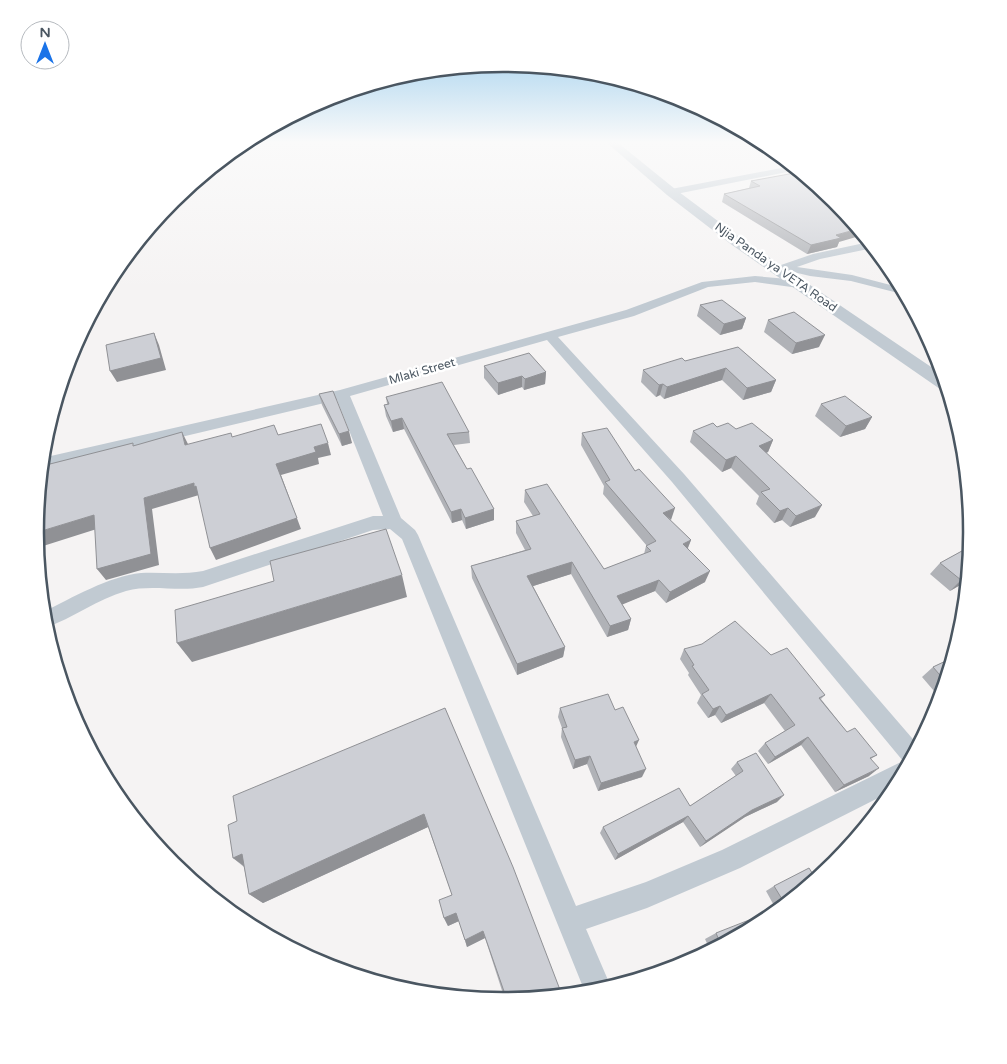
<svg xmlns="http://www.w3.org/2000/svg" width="1007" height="1064" font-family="'Varela Round',sans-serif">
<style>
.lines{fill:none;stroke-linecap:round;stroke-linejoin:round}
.minor{fill:#c1cad2;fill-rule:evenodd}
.tertiary{fill:#c1cad2;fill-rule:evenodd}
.wall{fill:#b0b2b7}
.shaded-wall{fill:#909195}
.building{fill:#cdcfd5;stroke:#909195}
.labels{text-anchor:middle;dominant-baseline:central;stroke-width:5;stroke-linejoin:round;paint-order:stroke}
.far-street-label{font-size:12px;fill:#4a5661;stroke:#fff}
.rim{fill:none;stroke:#4a5661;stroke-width:2.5}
</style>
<rect width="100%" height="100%" fill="#f5f3f3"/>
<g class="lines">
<path class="minor" d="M792 166 797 170 671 195 666 192 671 189Z
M869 242 873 248 820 259 797 267 852 275 902 288 906 295 851 281 810 276 781 269 779 267 781 265 813 254Z
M755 276 799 280 805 284 799 288 755 282 708 287 634 316 558 337 684 474 918 745 894 790 740 868 647 908 586 929 611 987 585 992 402 539 390 529 373 530 203 587C178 592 151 584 126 591 98 599 73 618 45 628L43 612C72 598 109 576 141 573 161 572 182 575 203 571L373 516H383L337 400 42 470V458L340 390 626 310 702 282ZM547 340 672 482 903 761 722 850 646 882 576 906 418 535 415 530 401 518 350 396Z"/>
<path class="tertiary" d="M606 142H617L675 189 742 239 943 375 948 390 940 389 732 245 667 195Z"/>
</g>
<path class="wall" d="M800 172 839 242 837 247 807 254 722 202 724 194 749 188 751 181Z
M700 305 746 318 742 329 720 335 697 316Z
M768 320 819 347 792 354 764 332Z
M738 347 776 380 771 392 743 400 722 380 664 399 660 395 656 397 641 382 643 370 685 361Z
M484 366 546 372 545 384 524 390 522 387 498 395 484 378Z
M319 394 352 443 342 446 322 405Z
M386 397 469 432 470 443 454 445 467 469 494 509V520L466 529 462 520 452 523 404 429 393 432 386 416 384 405 387 404Z
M821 404 872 417 865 429 840 437 815 416Z
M717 427 736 429 773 440 768 452 766 453 815 517 790 527 782 520 774 523 756 504 759 496 731 468 722 472 690 442 693 431Z
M582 433 635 471 671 521 691 540 688 548 705 582 666 603 655 591 622 604 631 619 628 630 607 637 571 574 533 586 565 647 563 657 517 675 472 578 471 566 525 550 516 533V521L533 516 524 502 525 490 604 569 644 554 646 546H647L603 494 604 486 581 445Z
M971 546 967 581 950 591 930 574 940 563Z
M684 649 771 655 825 695 821 699 847 732 877 755 871 759 869 776 835 792 801 745 768 764 758 751 765 743 785 731 764 703 721 723 715 715 708 718 697 703 701 695 688 675 689 673 680 659Z
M952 658 940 698 922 677 933 667Z
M445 708 562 995 505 1000 485 938 467 947 459 921 448 926 444 918 452 895 428 827 263 903 249 894 244 867 233 858 237 821Z
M560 708 615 710 636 747 642 777 598 791 587 764 573 769 561 737 562 728 558 717Z
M737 762 777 802 745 817 700 847 683 822 615 860 600 833 603 827 690 806 736 776 731 769Z
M816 879 777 911 766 891 774 886Z
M764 922 710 950 705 939 716 933Z"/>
<path class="shaded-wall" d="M858 229 863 235 839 242 837 247 807 254 811 245 836 235Z
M746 318 742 329 720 335 724 324Z
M154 333 159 345 166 370 117 382 110 371Z
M825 335 819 347 792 354 796 343Z
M726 368 722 380 664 399 667 387Z
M546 372 545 384 524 390 525 379Z
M522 376V387L498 395V383Z
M776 380 771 392 743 400 747 388Z
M663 384 660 395 656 397 659 385Z
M872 417 865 429 840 437 846 426Z
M402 418 404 429 393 432 391 421Z
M349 431 352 443 342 446 339 434Z
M182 432 188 444 185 445Z
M773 440 768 452 754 458 759 446Z
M328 443 331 455 318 458 319 464 281 475 301 529 216 560 210 548 276 464 314 447Z
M736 456 731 468 722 472 726 460Z
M194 483 196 486 199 495 152 509 159 565 106 580 97 569 144 498Z
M822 505 815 517 790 527 796 516Z
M675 508 671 520 663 513Z
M788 508 782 520 774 523 780 511Z
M461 509 462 520 452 523 451 512Z
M494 509V520L466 529 465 518Z
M94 515 103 527 40 547 43 597H41L35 533Z
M691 540 686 552 683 544Z
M572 562 571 574 527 588V576Z
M710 571 705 582 666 603 670 592Z
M402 575 407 597 192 662 177 643Z
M968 576 967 581 950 591 961 580Z
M659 580 655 591 614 608 617 596Z
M631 619 628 630 607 637 610 626Z
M565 647 563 657 517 675V664Z
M771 694 764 703 721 723 726 715Z
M720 706 715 715 708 718 713 709Z
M808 737 801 745 768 764 775 757Z
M639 740 635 749 634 742Z
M590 756 587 764 573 769 575 760Z
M879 768 869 776 835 792 844 785Z
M646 769 642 777 598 791 601 783Z
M784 795 777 802 745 817 700 847 706 841 752 810Z
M424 814 428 827 263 903 249 894Z
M688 816 683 822 615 860 618 854Z
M242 854 248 869 233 858Z
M456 913 459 921 448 926 444 918Z
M483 931 485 938 467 947 465 940Z"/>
<path class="building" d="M800 172 835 201 858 229 836 235 841 238 811 245 724 194 760 186 751 181Z
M722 300 746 318 724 324 700 305Z
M794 312 825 335 796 343 768 320Z
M154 333 161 358 110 371 106 345Z
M738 347 776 380 747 388 726 368 667 387 663 384 659 385 643 370 682 358 685 361Z
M529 353 546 372 525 379 522 376 498 383 484 366Z
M442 382 469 432 447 434 467 469 471 468 494 509 465 518 461 509 451 512 402 418 391 421 384 405 389 404 386 397Z
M333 391 349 431 339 434 319 394Z
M845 396 872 417 846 426 821 404Z
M713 423 717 427 728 423 736 429 752 423 773 440 759 446 822 505 796 516 788 508 780 511 761 492 770 489 736 456 726 460 693 431Z
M321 424 328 443 314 447 316 452 276 464 297 518 210 548 196 486 194 487V483L144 498 151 554 97 569 94 515 35 533 42 466 133 443V446L182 432 185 445 231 433 232 437 274 425 278 435Z
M607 428 635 471 639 469 675 508 663 513 691 540 683 544 710 571 670 592 659 580 617 596 631 619 610 626 572 562 527 576 565 647 517 664 471 566 531 549 516 521 540 514 525 490 547 484 604 569 651 551 646 546 656 541 605 482 610 480 582 433Z
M386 529 402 575 177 643 175 610 274 581 270 561Z
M971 546 968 576 961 580 940 563Z
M735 621 771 655 787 648 825 695 819 698 847 732 855 728 877 755 870 758 879 768 844 785 808 737 775 757 765 743 795 725 771 694 726 715 720 706 713 709 702 694 709 690 692 666 694 665 684 649 702 644Z
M952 658 945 681 933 667Z
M608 694 615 710 623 707 639 740 634 742 646 769 601 783 590 756 575 760 562 728 567 727 560 708Z
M445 708 513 867 562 995 507 1000 483 931 465 940 456 913 444 918 439 900 452 895 424 814 249 894 242 854 233 858 228 825 237 821 233 796Z
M756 753 784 795 752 810 706 841 688 816 618 854 603 827 679 788 690 806 743 771 737 762Z
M809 868 816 879 785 904 774 886Z
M772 911 773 914 764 922 721 945 716 933Z"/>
<linearGradient id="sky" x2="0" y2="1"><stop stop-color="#85c3ea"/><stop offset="0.49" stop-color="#fafafa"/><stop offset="1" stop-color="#fafafa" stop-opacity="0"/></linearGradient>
<rect width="1007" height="290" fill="url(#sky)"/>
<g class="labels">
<g class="far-street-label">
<text transform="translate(776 267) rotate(35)">Njia Panda ya VETA Road</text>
<text transform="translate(422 371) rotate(-16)">Mlaki Street</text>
</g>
</g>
<path d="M0 0H1007V1064H0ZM503 72H504A459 459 0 0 1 963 531V533A459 459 0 0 1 504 992H503A459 459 0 0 1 44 533V531A459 459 0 0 1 503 72Z" fill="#fff" fill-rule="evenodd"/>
<path class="rim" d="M503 72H504A459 459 0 0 1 963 531V533A459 459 0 0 1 504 992H503A459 459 0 0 1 44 533V531A459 459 0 0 1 503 72Z"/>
<g transform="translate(45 45)"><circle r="24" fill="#ffffff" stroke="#b7bbc0"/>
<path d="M0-4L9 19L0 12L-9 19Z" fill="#1a73e8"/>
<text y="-8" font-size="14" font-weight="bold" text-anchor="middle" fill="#4a5661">N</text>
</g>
</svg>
